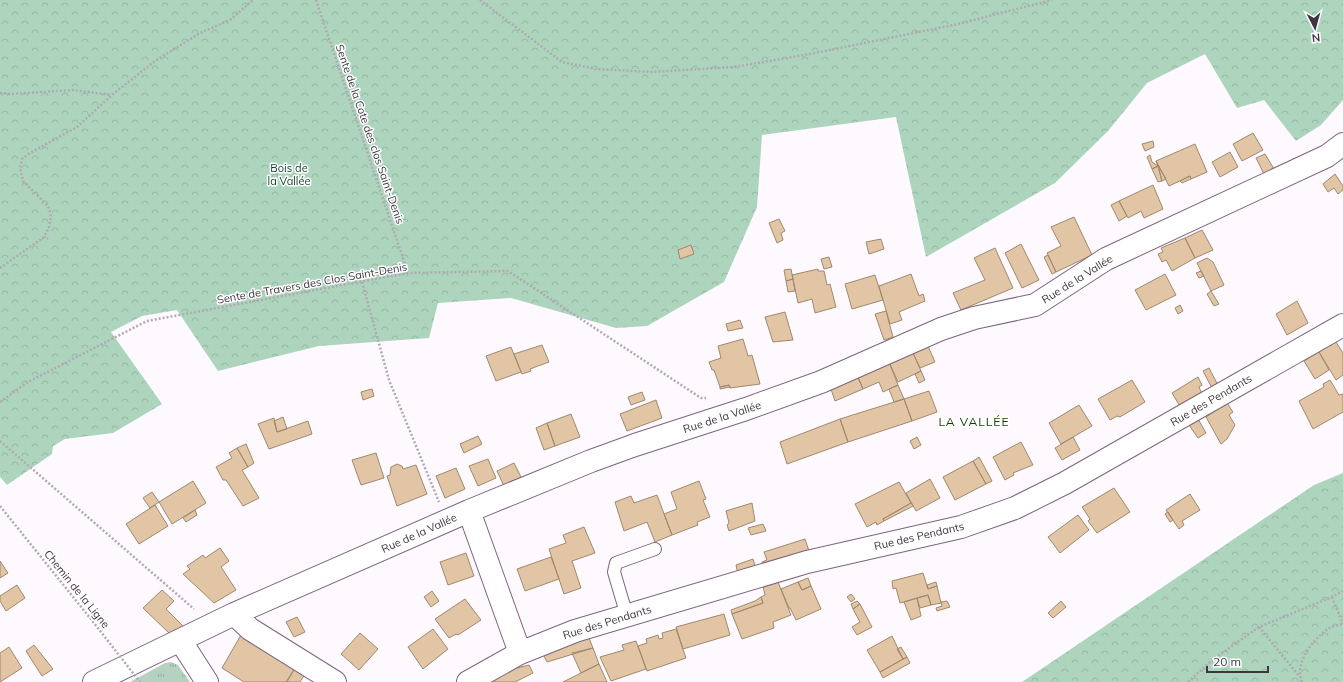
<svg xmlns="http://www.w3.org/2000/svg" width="1343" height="682" font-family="Mulish,sans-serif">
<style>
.grass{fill:url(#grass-tufts)}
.forest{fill:url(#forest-crowns)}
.building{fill:#e1c5a4;stroke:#9f896e}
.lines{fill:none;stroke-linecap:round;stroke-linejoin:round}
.service-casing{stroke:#7c657e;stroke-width:14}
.minor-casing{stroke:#7c657e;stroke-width:24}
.path{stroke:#b0a9b1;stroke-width:2.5;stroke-dasharray:2 2;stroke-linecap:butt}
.service{stroke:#fff;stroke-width:12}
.minor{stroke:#fff;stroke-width:22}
.path-bridge{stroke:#b0a9b1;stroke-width:2.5;stroke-dasharray:2 2;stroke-linecap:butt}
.labels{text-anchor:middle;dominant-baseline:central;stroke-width:3;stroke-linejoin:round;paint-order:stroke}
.street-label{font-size:11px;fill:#3f3540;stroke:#fff}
.park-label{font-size:11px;fill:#0b3f28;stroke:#fff}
.neighbourhood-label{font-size:12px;letter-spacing:1px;fill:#133f02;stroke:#fff}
</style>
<defs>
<pattern id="grass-tufts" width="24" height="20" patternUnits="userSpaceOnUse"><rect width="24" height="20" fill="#b5d2c1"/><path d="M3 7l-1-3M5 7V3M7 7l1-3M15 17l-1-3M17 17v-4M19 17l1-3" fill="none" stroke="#95ab9e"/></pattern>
<pattern id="forest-crowns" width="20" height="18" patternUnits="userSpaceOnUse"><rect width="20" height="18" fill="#add5be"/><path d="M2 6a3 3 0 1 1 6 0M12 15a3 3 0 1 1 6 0" fill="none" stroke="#96b7a4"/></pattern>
</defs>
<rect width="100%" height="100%" fill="#fef9ff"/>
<path class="grass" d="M171 662 178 665 190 682H130L165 663Z"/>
<path class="forest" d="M0 0H1343V100L1321 125 1296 141 1264 100 1237 108 1205 54 1147 83 1108 131 1055 183 926 257 896 117 762 135 757 207 724 282 647 326 616 328 511 298 438 303 429 338 319 346 218 371 177 310 142 316 111 332 162 404 113 433 65 439 53 446 52 454 7 485 0 477Z
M1343 473V682H1022L1314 485Z"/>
<path class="building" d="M1253 133 1263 150 1242 161 1233 144Z
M1153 141 1154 147 1145 151 1142 144Z
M1195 144 1207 172 1191 179 1190 176 1169 186 1156 161Z
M1230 152 1238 167 1220 177 1212 162Z
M1265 154 1274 169 1264 174 1256 158Z
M1150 155 1152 162 1158 166 1152 169 1147 157Z
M1156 161 1166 179 1162 181 1158 166Z
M1158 166 1162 181 1158 182 1152 169Z
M1335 174 1343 186V190L1338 194 1334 188 1328 192 1323 184Z
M1190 176 1191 179 1182 183 1180 181Z
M1153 185 1163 209 1144 218 1141 211 1128 218 1119 201Z
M1119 201 1127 216 1119 221 1111 205Z
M1074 217 1092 255 1056 272 1047 253 1061 246 1051 227Z
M779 219 785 231 781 233 783 240 777 243 769 223Z
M1202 230 1213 250 1195 258 1185 238Z
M1185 238 1195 258 1172 271 1166 260 1162 262 1158 254 1163 252 1161 248Z
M881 239 884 249 869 254 866 242Z
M1021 244 1039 280 1022 288 1005 253Z
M691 245 694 254 680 259 678 250Z
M995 248 1013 288 961 310 953 293 985 280 974 258Z
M1048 255 1056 272 1052 274 1044 257Z
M829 257 832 267 824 269 821 259Z
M1207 258 1213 262 1224 285 1211 291 1197 263Z
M791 269 793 279 786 281 784 270Z
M818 269V271H824L827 285 830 284 836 307 815 313 812 299 798 303 792 275Z
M1201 271 1204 276 1199 278 1196 273Z
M911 274 919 296 923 294 925 301 899 312 902 320 890 324 879 286Z
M1165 274 1176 295 1146 310 1135 290Z
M875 275 883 300 852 309 845 284Z
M793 279 795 291 788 292 786 281Z
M1211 291 1219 304 1214 306 1207 294Z
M1297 301 1308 323 1287 335 1276 314Z
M1180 305 1183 311 1178 314 1175 308Z
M886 311 893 337 884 340 875 314Z
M785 312 793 340 773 342 765 317Z
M740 320 743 328 728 331 726 324Z
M743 339 748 356 752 355 760 384 730 388 729 385 720 387 714 370H712L709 362 721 358 718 346Z
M1336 342 1343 353V375L1336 380 1319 352Z
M542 345 549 362 530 369 531 371 522 374 514 354Z
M928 346 935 362 920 368 913 353Z
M511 347 521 372 496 381 486 356Z
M1319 352 1329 370 1315 379 1304 361Z
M913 353 921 371 898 382 889 362Z
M889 362 898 385 883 392 879 382 863 389 857 375Z
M1209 368 1219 387 1213 390 1203 371Z
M921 371 925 380 919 383 915 374Z
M857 375 863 389 835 401 830 386Z
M1198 377 1202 385 1199 387 1203 396 1181 408 1172 393Z
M1132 380 1145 402 1120 417 1117 416 1110 420 1098 399Z
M1330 380 1339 395 1343 394V412L1313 429 1299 401 1324 387 1323 384Z
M729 385 730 387 720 389V387Z
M898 385 904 399 894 402 889 389Z
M372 389 374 396 363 400 361 392Z
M929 391 937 412 912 421 904 399Z
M642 392 645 400 631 405 628 397Z
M904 399 912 421 848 442 840 419Z
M656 400 662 418 627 431 620 414Z
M1227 403 1233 412 1229 415 1235 425 1227 439 1221 444 1206 417Z
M1079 405 1092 426 1061 444 1049 423Z
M571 414 580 437 555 446 547 423Z
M283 417 287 429 277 432 274 421Z
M274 418 277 432 308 421 312 434 269 449 258 424Z
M840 419 848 442 787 464 780 442Z
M1198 419 1206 433 1198 438 1189 425Z
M547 423 555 446 544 450 536 428Z
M478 436 482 444 464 453 460 444Z
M917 437 921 445 914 449 910 441Z
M1073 437 1080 450 1062 460 1055 448Z
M1021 442 1033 465 1013 473 1014 475 1005 480 993 457Z
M246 444 254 463 248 467 237 448Z
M237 448 248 467 242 470 259 498 243 506 226 480H223L216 467 232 458 229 453Z
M376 453 384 478 361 485 352 460Z
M979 457 992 481 986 484 973 461Z
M488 459 496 478 478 486 469 466Z
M973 461 986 484 955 500 943 477Z
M514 463 522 479 504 486 497 471Z
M397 464 402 466 403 469 416 465 427 494 397 506 387 476 390 475 391 467Z
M456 468 465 489 445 498 436 476Z
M930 479 940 498 916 511 906 493Z
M193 481 206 503 172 524 159 502Z
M699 481 706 499 703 500 710 517 697 522 698 525 672 535 664 514 677 509 671 492Z
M899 482 911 503 883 519 884 521 877 525 876 522 867 527 855 504Z
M1114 488 1130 512 1097 533 1088 521 1090 519 1082 507Z
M152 492 159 502 150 508 143 498Z
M1190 494 1200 510 1182 521 1184 525 1179 529 1166 510Z
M657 495 672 535 655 542 647 522 624 531 615 502 631 496 634 503Z
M752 503 755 521 729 531 727 525 729 523 726 511Z
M911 503 913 506 884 521 883 519Z
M155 505 168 526 139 544 126 524Z
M195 510 197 515 186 522 183 518Z
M1168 512 1173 520 1170 522 1165 514Z
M1078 515 1089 530 1060 553 1048 537Z
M763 524 766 531 751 535 748 528Z
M584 527 595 553 572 561 581 588 564 594 549 549 566 543 563 535Z
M805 539 810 554 763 567 762 562 767 560 764 552Z
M220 548 229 561 221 567 236 590 214 603 183 574 190 569 187 566 203 555 205 558Z
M466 553 474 576 448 585 440 562Z
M551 557 559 579 525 591 517 569Z
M753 559 756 569 738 574 736 565Z
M0 561 8 573 0 578Z
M923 573 928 589 937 586 941 603 931 605 928 595 900 603 896 588 893 589 892 581Z
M808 578 811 586 802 590 798 582Z
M778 582 791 615 773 622 774 628 742 639 732 614 763 603 761 597 765 595 763 586Z
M798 582 802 590 811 586 821 609 796 620 790 608H789L781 589Z
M936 582 937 586 928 589 927 585Z
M17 585 25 598 6 611 0 601V596Z
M162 590 174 601 166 609 184 627 170 634 143 608Z
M432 591 439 601 431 607 424 597Z
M851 594 855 599 851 602 847 597Z
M928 595 931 605 920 608 917 598Z
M761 597 763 603 732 614 731 610 755 601Z
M917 598 921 616 911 620 904 602Z
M465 599 481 620 458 635 456 634 449 638 435 619Z
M857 601 860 604 853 609 851 604Z
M947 601 950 607 937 611 936 608 942 606 941 602Z
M1061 601 1066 607 1053 618 1048 613Z
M860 604 872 627 857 635 852 627 860 622 853 609Z
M724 614 730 635 683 649 676 627Z
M297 617 305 632 294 637 286 622Z
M433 629 448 649 423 669 408 647Z
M676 629 686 658 647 671 638 646 647 643 646 639 658 635 659 639 663 638 662 633Z
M360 633 378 649 359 670 341 654Z
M241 635 295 668 286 682H244L222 668Z
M892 636 903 659 880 672 867 650Z
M589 638 593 648 547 662 543 654 554 649Z
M636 641 646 669 611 681 600 657 624 650 622 645Z
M34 645 53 669 42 676 26 651Z
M9 647 22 668 0 682V653Z
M901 647 907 657 903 659 897 649Z
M593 648 599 664 581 673 572 653Z
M907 657 910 663 883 678 880 672Z
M599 664 607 682H563Z
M529 665 533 673 515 682H486L513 669Z
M295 668 305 674 300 682H287Z"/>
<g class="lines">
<g class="service-casing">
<path id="service" d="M627 616 614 572 616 563 655 549"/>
</g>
<g class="minor-casing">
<path id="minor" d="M469 511 520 653
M234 614 250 629 335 682
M180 640 207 682
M94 682 234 614 469 511 591 461 635 445 746 409 821 382 941 329 974 318 1035 305 1106 259 1327 156 1343 144
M468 682 520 653 575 631 807 562 961 527 1015 508 1065 483 1343 325"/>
</g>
<path class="path" d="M316 0 408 273
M480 0 562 62 596 69 651 72 734 67 810 54 958 24 1052 0
M0 93 11 94 73 90 111 95
M0 268 44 237 49 227 51 216 48 206 23 181 20 168 22 159 30 153 77 127 112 95 155 61 200 33 230 20 253 0
M362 282 389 380 439 502
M0 402 28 382 147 321 408 273 508 271 701 398H706
M0 441 194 609
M0 506 90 618
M1332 597 1343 624
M1259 627 1299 676
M1188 682 1211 661 1259 627 1332 597 1343 591
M1302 682C1294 663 1313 639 1328 629 1332 626 1338 625 1343 624"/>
<use href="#service" class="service"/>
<use href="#minor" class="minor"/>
<path class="path-bridge" d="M90 618 140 682"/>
</g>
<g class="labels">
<g class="street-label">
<text transform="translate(370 134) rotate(71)">Sente de la Cote des clos Saint-Denis</text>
<text transform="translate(1077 279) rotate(-32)">Rue de la Vallée</text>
<text transform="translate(312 283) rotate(-10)">Sente de Travers des Clos Saint-Denis</text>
<text transform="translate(1211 400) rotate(-30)">Rue des Pendants</text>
<text transform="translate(722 417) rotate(-18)">Rue de la Vallée</text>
<text transform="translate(419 533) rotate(-24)">Rue de la Vallée</text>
<text transform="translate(919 536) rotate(-13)">Rue des Pendants</text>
<text transform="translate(77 589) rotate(51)">Chemin de la Ligne</text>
<text transform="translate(607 622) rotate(-17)">Rue des Pendants</text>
</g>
<g class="park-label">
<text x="289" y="168">Bois de<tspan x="289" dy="13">la Vallée</tspan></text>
</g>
<g class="neighbourhood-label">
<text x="974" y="421">LA VALLÉE</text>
</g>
</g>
<g transform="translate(1315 28) rotate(174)" stroke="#ffffff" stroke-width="3" paint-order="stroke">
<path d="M0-3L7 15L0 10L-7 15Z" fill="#3f3540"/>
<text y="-6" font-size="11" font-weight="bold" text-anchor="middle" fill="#3f3540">N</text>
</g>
<path d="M1207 666v6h61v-6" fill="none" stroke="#3f3540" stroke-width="2"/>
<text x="1213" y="666" font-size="12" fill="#3f3540" stroke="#ffffff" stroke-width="3" paint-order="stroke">20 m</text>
</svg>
